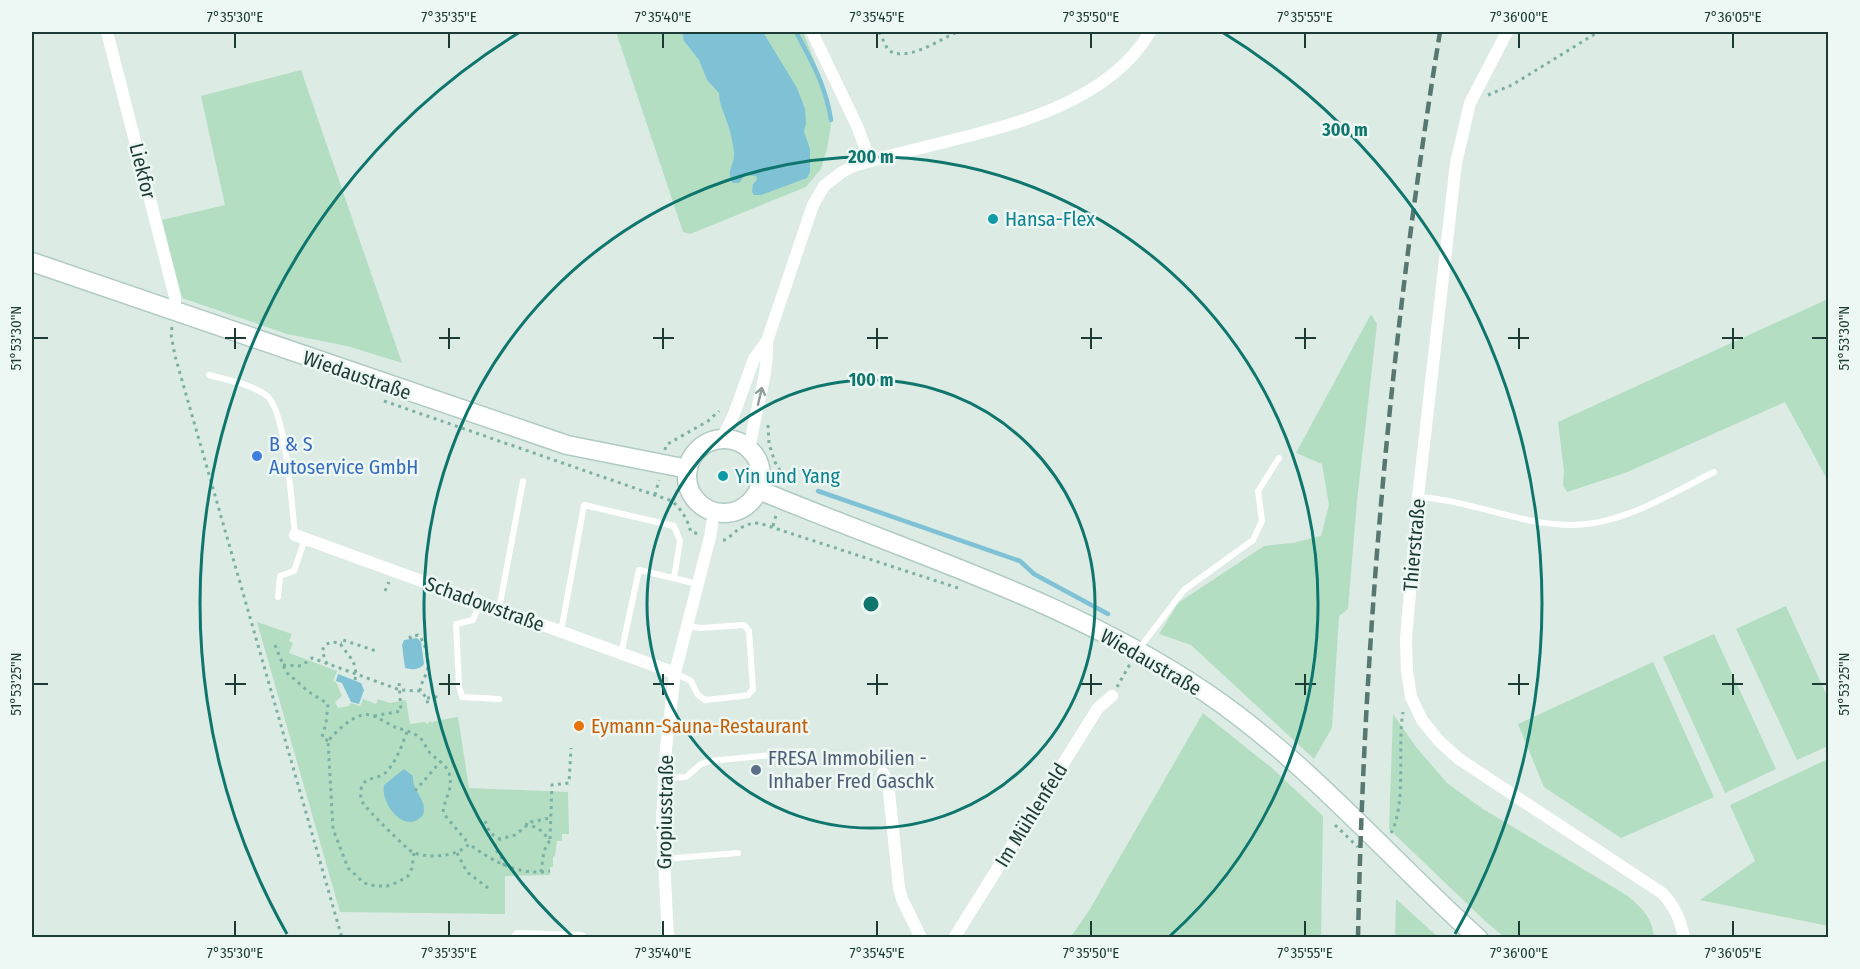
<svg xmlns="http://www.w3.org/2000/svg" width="1860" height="969" font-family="'Fira Sans Condensed',sans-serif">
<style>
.green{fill:#b3dec2}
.water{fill:#7fc2d6}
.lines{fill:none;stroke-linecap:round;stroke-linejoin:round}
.stream{stroke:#7fc2d6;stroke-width:4.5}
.secondary-casing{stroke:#afcbc3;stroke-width:21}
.path{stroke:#7ab1a4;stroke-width:3;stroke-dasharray:3 4.5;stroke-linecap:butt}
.lane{stroke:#fff;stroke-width:6}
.street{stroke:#fff;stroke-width:12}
.secondary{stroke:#fff;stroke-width:18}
.rail{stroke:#577771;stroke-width:4.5;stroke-dasharray:12 6;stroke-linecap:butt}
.oneway{stroke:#8e9d9a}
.ticks{fill:none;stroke:#1d3b35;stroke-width:2}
.ring{fill:none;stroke:#0f766e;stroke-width:3}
.culture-dot{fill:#0f9aa8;stroke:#edf7f3;stroke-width:2}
.shop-dot{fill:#3f7fe0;stroke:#edf7f3;stroke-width:2}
.food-dot{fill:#e8710a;stroke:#edf7f3;stroke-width:2}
.service-dot{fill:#5c6f8a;stroke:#edf7f3;stroke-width:2}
.labels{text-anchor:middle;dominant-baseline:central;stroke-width:5;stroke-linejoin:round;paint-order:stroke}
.street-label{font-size:20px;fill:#1d3b35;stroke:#edf7f3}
.culture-label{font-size:20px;fill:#0d838f;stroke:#edf7f3;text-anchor:start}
.shop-label{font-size:20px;fill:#366cbe;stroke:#edf7f3;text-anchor:start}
.food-label{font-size:20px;fill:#c56008;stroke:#edf7f3;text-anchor:start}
.service-label{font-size:20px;fill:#4e5e75;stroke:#edf7f3;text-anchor:start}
.centre{fill:#0f766e;stroke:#edf7f3;stroke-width:3}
.ring-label{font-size:18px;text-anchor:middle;font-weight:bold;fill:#0f766e;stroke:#edf7f3;stroke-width:5;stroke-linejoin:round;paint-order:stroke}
.neatline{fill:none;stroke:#1d3b35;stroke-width:2}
.ticks-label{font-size:15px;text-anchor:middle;fill:#1d3b35}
</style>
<rect width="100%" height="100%" fill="#ddebe5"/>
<path class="green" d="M616 32H803L824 85 829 110 831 126 827 149 821 169 806 187 690 234 683 232Z
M301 70 402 363 347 346 287 334 182 298 162 220 225 205 201 96Z
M1828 299V481L1785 402 1625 473 1567 492 1563 485 1564 471 1558 422Z
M1371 314 1377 324 1357 501 1348 609 1339 616 1332 728 1314 759 1191 645 1159 634 1178 603 1264 546 1292 543 1321 536 1329 505 1322 464 1296 453Z
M1786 606 1828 698V746L1797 760 1736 629Z
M257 622 292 634 289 641 293 643 289 653 337 671 333 681 336 682 342 696 335 702 338 708 349 706 351 703 360 706 363 699 376 704 378 699 390 703 406 700 410 724 425 722 427 724 430 721 432 723 435 721 458 717 469 788 568 792 569 834H562V841H557L555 856 553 857V867H550V875L505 876V914L340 912Z
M1714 634 1776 769 1725 793 1663 657Z
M1653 662 1714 797 1621 838 1544 787 1518 724Z
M1203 713 1273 769 1323 816 1321 937 1070 938 1090 909Z
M1393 714 1416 747 1447 783 1483 809 1628 896C1643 909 1652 918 1654 937H1504L1485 921 1389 829Z
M1828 759V926L1700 900 1755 861 1730 805Z
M1396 899 1438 937H1395Z"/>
<path class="water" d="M682 32H763L797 88 805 109 806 123 804 132 810 149V172L807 178 761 195H754L752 192 753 184 757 180 756 176 745 175 739 183H733C725 171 735 165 734 153 733 143 731 134 728 125 725 114 719 105 719 93L707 80 699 60 684 41Z
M417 638 421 642 424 664C420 670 411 670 405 668L402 645 404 640Z
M338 674 361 683 364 690 359 704 351 702 342 683 336 681Z
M404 769 413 776C412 794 428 798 423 815 406 836 380 804 384 785Z"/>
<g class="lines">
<path class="stream" d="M796 32C812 62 826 86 831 120
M818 491 1020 561 1034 574 1108 614"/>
<g class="secondary-casing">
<path id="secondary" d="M32 262 567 445 688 469
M687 476a37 37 0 1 1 74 0a37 37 0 1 1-74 0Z
M759 490C909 553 1069 600 1205 692 1306 760 1387 856 1478 938"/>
</g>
<path class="path" d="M879 32 888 50C906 63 939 40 957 32
M1488 95 1512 85 1598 32
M172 327 171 334 175 356 342 938
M384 401 672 501C682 510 687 519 691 532L699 534
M768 425 769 444 775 462 787 482 786 486
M665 450 666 445 708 421 719 411
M655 495 659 480
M773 526 776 515
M723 540H726C737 530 744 523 759 523L961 589
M385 591 389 582
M411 639 410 637 418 635C426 642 430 662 427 672 424 679 421 683 420 691
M275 645 286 672 309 692 328 704 326 723 322 737 328 741
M327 664 322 651 325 645 331 642 342 643
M283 665 301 666 312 658 400 690 420 691 427 698 428 707
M355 680C358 662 350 658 341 645L343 640 376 651
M1117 687 1130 664
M427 698 436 697V692
M374 716 401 711 399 682
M407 732C402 745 396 763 385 773 377 780 363 776 361 790 360 795 361 799 363 803 366 809 408 850 412 852 428 859 457 857 469 844 491 860 513 873 541 872L544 851 549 842C544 830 536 826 523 824
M415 791 441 761
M485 821 490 833 500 839
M1335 825 1358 847
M1391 833C1407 803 1397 746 1403 712
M550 839 552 785 569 783 571 748
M414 853 412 868 408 876 398 882 387 886H375L364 883 348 868 333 829 328 741C338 730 357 709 374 716 381 719 388 724 395 727 403 730 414 732 420 738 425 742 426 749 430 753 437 760 445 763 449 773 454 789 444 798 443 813L469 844
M457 853 467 872 488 888
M504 866 503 860 494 847 500 839 515 835 531 822 550 818
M541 872 550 871"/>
<path class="lane" d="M209 375C228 380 250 384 266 395 286 409 292 508 295 535
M1418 497C1470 500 1520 525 1572 525 1622 525 1670 494 1714 472
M278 597 280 576 294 571 305 539
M480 602 473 620 456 624 459 686 462 697 499 699
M499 609 523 481
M561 632 584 505 674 526 680 541 674 578
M1138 650 1184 590 1253 540 1262 521 1258 491 1279 458
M621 654 639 570 698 584
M675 673 691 681 698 695 705 700 742 696 748 695 753 689 749 631 744 625 701 628 687 626
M665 778 686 777 701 764 710 761 813 751
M664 859 738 853"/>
<path class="street" d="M107 32 175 297V311
M812 32 858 128 870 161
M1507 32 1470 103 1456 163 1418 497 1406 639 1407 671 1411 697 1422 720 1439 741 1459 759 1662 893C1674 905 1681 920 1684 938
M722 439 734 414 754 359 767 341 813 205 824 186 842 172 854 166C949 135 1095 125 1150 32
M750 450C753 413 769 378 767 341
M295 535 675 673
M883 773 888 782 899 888 902 899 921 938
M518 936 581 938
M668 938 662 820 666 748 675 673 710 537 714 512
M954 938 1098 708 1112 696"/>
<use href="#secondary" class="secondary"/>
<path class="rail" d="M1358 938C1364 634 1391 331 1440 32"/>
</g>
<defs><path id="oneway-shaft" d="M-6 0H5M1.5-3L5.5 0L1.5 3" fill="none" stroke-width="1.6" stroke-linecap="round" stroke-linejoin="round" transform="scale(1.5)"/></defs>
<use class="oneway" href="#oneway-shaft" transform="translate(760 396) rotate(-77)"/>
<path class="ticks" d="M235 33V48M449 33V48M663 33V48M877 33V48M1091 33V48M1305 33V48M1519 33V48M1733 33V48M235 328V349M449 328V349M663 328V349M877 328V349M1091 328V349M1305 328V349M1519 328V349M1733 328V349M33 338H48M225 338H246M439 338H460M653 338H674M867 338H888M1081 338H1102M1295 338H1316M1508 338H1529M1722 338H1743M1812 338H1827M235 674V695M449 674V695M663 674V695M877 674V695M1091 674V695M1305 674V695M1519 674V695M1733 674V695M33 684H48M225 684H246M439 684H460M653 684H674M867 684H888M1081 684H1102M1295 684H1316M1508 684H1529M1722 684H1743M1812 684H1827M235 921V936M449 921V936M663 921V936M877 921V936M1091 921V936M1305 921V936M1519 921V936M1733 921V936"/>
<g class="ring">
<circle cx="871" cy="604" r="224"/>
<path d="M572 936A447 447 0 1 1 1170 936"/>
<path d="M287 934A671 671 0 0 1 520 32M1222 32A671 671 0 0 1 1455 934"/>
</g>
<g class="culture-dot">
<circle cx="993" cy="219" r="6"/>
<circle cx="723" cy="476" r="6"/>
</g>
<circle class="shop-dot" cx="257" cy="456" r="6"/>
<circle class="food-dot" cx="579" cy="726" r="6"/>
<circle class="service-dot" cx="756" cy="770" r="6"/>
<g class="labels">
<g class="street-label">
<text transform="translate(143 171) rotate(76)">Liekfor</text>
<text transform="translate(357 375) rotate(19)">Wiedaustraße</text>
<text transform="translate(1414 545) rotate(-85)">Thierstraße</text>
<text transform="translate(485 604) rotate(20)">Schadowstraße</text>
<text transform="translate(1151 662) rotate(30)">Wiedaustraße</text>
<text transform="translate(665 812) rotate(-89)">Gropiusstraße</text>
<text transform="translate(1031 815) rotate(-58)">Im Mühlenfeld</text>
</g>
<g class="culture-label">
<text x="1005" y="219">Hansa-Flex</text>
<text x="735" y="476">Yin und Yang</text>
</g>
<g class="shop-label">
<text x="269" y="444">B &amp; S<tspan x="269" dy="23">Autoservice GmbH</tspan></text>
</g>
<g class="food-label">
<text x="591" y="726">Eymann-Sauna-Restaurant</text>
</g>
<g class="service-label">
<text x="768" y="758">FRESA Immobilien -<tspan x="768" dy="23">Inhaber Fred Gaschk</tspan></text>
</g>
</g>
<circle cx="871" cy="604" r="9" class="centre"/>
<g class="ring-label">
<text x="1345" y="136">300 m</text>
<text x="871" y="163">200 m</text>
<text x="871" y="386">100 m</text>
</g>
<rect width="1860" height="969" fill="none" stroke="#edf7f3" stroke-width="66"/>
<rect x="33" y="33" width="1794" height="903" class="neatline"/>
<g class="ticks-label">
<text x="235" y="22">7°35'30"E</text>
<text x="449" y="22">7°35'35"E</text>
<text x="663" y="22">7°35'40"E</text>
<text x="877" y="22">7°35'45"E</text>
<text x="1091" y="22">7°35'50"E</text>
<text x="1305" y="22">7°35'55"E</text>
<text x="1519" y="22">7°36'00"E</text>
<text x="1733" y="22">7°36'05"E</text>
<text transform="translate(16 338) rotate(-90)" y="5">51°53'30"N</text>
<text transform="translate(1844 338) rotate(-90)" y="5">51°53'30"N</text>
<text transform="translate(16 684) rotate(-90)" y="5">51°53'25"N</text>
<text transform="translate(1844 684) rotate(-90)" y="5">51°53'25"N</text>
<text x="235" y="958">7°35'30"E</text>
<text x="449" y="958">7°35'35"E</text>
<text x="663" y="958">7°35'40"E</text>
<text x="877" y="958">7°35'45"E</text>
<text x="1091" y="958">7°35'50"E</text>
<text x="1305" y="958">7°35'55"E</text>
<text x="1519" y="958">7°36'00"E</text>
<text x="1733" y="958">7°36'05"E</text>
</g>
</svg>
